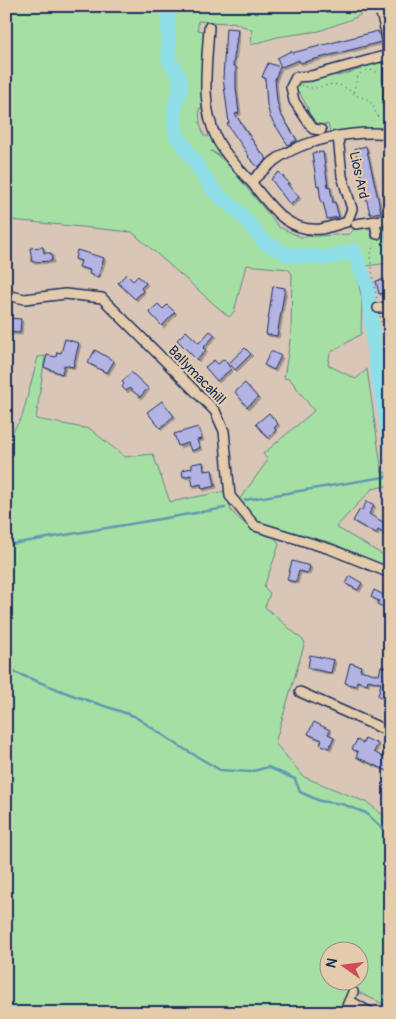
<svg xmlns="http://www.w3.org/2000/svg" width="396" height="1019" font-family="Pangolin,sans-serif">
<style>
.green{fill:#a6dfa4;stroke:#608781;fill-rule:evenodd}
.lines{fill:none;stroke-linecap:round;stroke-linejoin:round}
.stream{stroke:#6099b1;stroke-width:2.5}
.river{stroke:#8edfe8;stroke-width:15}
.building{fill:#b3b3e4;stroke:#1b2f5e;filter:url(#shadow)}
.street-casing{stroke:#1b2f5e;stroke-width:12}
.path{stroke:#1b2f5e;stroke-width:1;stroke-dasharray:1 4;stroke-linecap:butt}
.street{stroke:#e3cbac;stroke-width:9}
.labels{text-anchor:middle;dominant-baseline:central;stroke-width:4.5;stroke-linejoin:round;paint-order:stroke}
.street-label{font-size:14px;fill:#1b2f5e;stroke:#e3cbac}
</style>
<defs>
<filter id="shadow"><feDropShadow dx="2" dy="2" stdDeviation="0" flood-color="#0004"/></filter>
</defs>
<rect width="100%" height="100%" fill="#d9c6b7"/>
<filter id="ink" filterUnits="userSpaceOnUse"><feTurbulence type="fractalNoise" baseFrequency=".02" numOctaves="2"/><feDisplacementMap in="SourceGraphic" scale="10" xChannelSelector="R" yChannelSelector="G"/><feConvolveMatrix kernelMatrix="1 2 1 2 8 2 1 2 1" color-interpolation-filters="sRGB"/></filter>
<g filter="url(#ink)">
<path class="green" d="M6 6H362L361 14 357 17 319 31 277 37 251 45 252 30 233 22 226 23 198 21V30L203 31 205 37 204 106 199 109 200 123 204 136H211L224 158 211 151 225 161 279 227 301 237 350 234 354 229 363 226 370 230 372 239 380 237V226H384L390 263 365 266 363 257 353 259 362 299 361 334 330 353 328 365 356 379 367 369 382 473H390V485L372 489 336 527 390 559V569L330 542 290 534 255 520 244 510 239 500 268 460 263 454 314 411 290 379 284 378 291 334 292 274 288 269 246 265 234 312 229 317 132 232 11 220 9 282 6 285Z
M375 62 381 63 385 67V122L382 128 377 130 362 129 330 132 328 124 321 125 314 122 306 113 309 110 299 92H296L295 88 298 81 333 74 338 76 362 69 364 65Z
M45 356 36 419 90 429 125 457 153 454 170 502 226 491 231 511 247 526 275 537 279 545 264 587 270 593 265 607 305 642 275 743 304 777 368 803 390 821V1007L349 988 340 1013H6V426L13 431 22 417 38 357ZM328 952H358V982H328Z"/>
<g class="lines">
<path class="stream" d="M245 500 390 476
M6 545 225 508
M6 669 72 695 134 716 181 747 220 770 250 772 268 767 295 779 300 792 320 801 342 804 366 813 390 836"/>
<path class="river" d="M168 6 169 60 178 74 181 86 174 110 176 134 214 191 241 214 264 242 289 255 326 258 354 251 368 288 375 357 390 443"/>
</g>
<path class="building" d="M226 28 238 29 233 66H236V88L239 113 235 114 258 149 267 159 258 167 248 157 249 156 227 124 229 123 223 78Z
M378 31 381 42 300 63 299 60 281 67 277 58 291 51 292 53Z
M268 63 280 67 275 79 277 101 280 113 297 140 288 145 270 117 267 105 265 78 262 77Z
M366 146 381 212 370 214 355 149Z
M323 152 328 187 330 186 333 203 335 202 339 217 327 219 323 202 321 203 319 185 317 186 312 153Z
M279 172 289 183 287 184 299 197 290 205 271 179Z
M43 247 44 253H51L52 261 32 262 30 248Z
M77 250 104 258 98 277 89 274 90 270 79 267 81 261 75 259Z
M126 274 133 281 138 276 146 283 141 288 143 291 135 299 118 283Z
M387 279 389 292 379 294 376 281Z
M273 286 285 288 277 336 266 334Z
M158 304 163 309 167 305 175 312 162 326 149 312Z
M8 318 21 319 20 333 6 332Z
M186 331 199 343 210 331 215 335 203 348 206 350 197 360 177 340Z
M65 339 79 343 73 367 64 365 62 374 44 367 47 355 56 357 57 352 61 353Z
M245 348 251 354 235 370 229 363Z
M95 350 114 361 107 373 88 363Z
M271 351 281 356 274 370 264 365Z
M224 359 231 369 217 381 205 367 214 360 218 364Z
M131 372 148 388 140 397 129 388 126 391 122 387 124 384 122 382Z
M245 383 258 398 247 407 235 392Z
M162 401 174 416 160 428 147 412Z
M269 413 278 424 274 428 276 430 268 438 256 424Z
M198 427 202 439 197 440 200 448 191 451 188 443 178 446 174 434Z
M203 462 204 471 212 470 215 486 202 489 201 484 193 486 191 475 183 477 182 470 192 468V464Z
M367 501 374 505 369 514 390 526V537L378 530 376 534 353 521 360 509 362 510Z
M292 561 310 566 308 573 299 571 296 582 287 580Z
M350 576 362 583 358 590 346 584Z
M374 590 390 598V610L377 604 379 601 371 597Z
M310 655 334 660 331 673 308 668Z
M350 663 361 666 360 670 379 675 381 666 388 668 384 682 390 684V699L378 696 381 683 368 680 367 684 357 681 356 686 345 683Z
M314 722 330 730 328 734 334 737 329 748 320 744 322 740 308 734Z
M365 738 378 744 374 752 390 761V772L356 757 358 752 352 749 357 740 363 743Z"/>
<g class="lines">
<g class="street-casing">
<path id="street" d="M379 6 386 32 388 55 389 134
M209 27C207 64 200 106 217 139 224 154 240 170 251 182 258 175 266 168 274 161 303 139 354 130 390 134
M321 130 313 129 294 101 291 87 296 77 311 76 388 55
M251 182C270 205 287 233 321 229 330 227 339 224 347 222L352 209 342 176 338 136
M375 222 377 234
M356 224 390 219
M6 295 25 299 65 294 102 298 215 411 224 431 230 496 255 526 330 549 390 573
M378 308 390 307
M300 692 390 732
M350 1001 371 1013
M344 1013 353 992"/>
</g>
<path class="path" d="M366 71 370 70 376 72 379 68
M301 85C315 90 315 88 328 85 340 82 347 89 356 95 361 98 367 98 370 102 375 107 375 115 380 120
M353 92 358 75 362 72
M374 243 370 257 377 300
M380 316 390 352"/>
<use href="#street" class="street"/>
</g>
</g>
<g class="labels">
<g class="street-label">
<text transform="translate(359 175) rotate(78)">Lios Ard</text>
<text transform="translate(197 375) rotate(46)">Ballymacahill</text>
</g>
</g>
<rect width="396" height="1019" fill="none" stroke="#e3cbac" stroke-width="25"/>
<rect x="12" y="12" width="371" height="994" fill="none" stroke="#1b2f5e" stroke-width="2" filter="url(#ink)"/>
<g transform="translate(344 966) rotate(284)"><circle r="24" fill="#e3cbac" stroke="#938d8d"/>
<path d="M0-4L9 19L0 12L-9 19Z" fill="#d1495b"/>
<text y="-8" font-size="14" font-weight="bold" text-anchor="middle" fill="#1b2f5e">N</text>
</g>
</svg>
